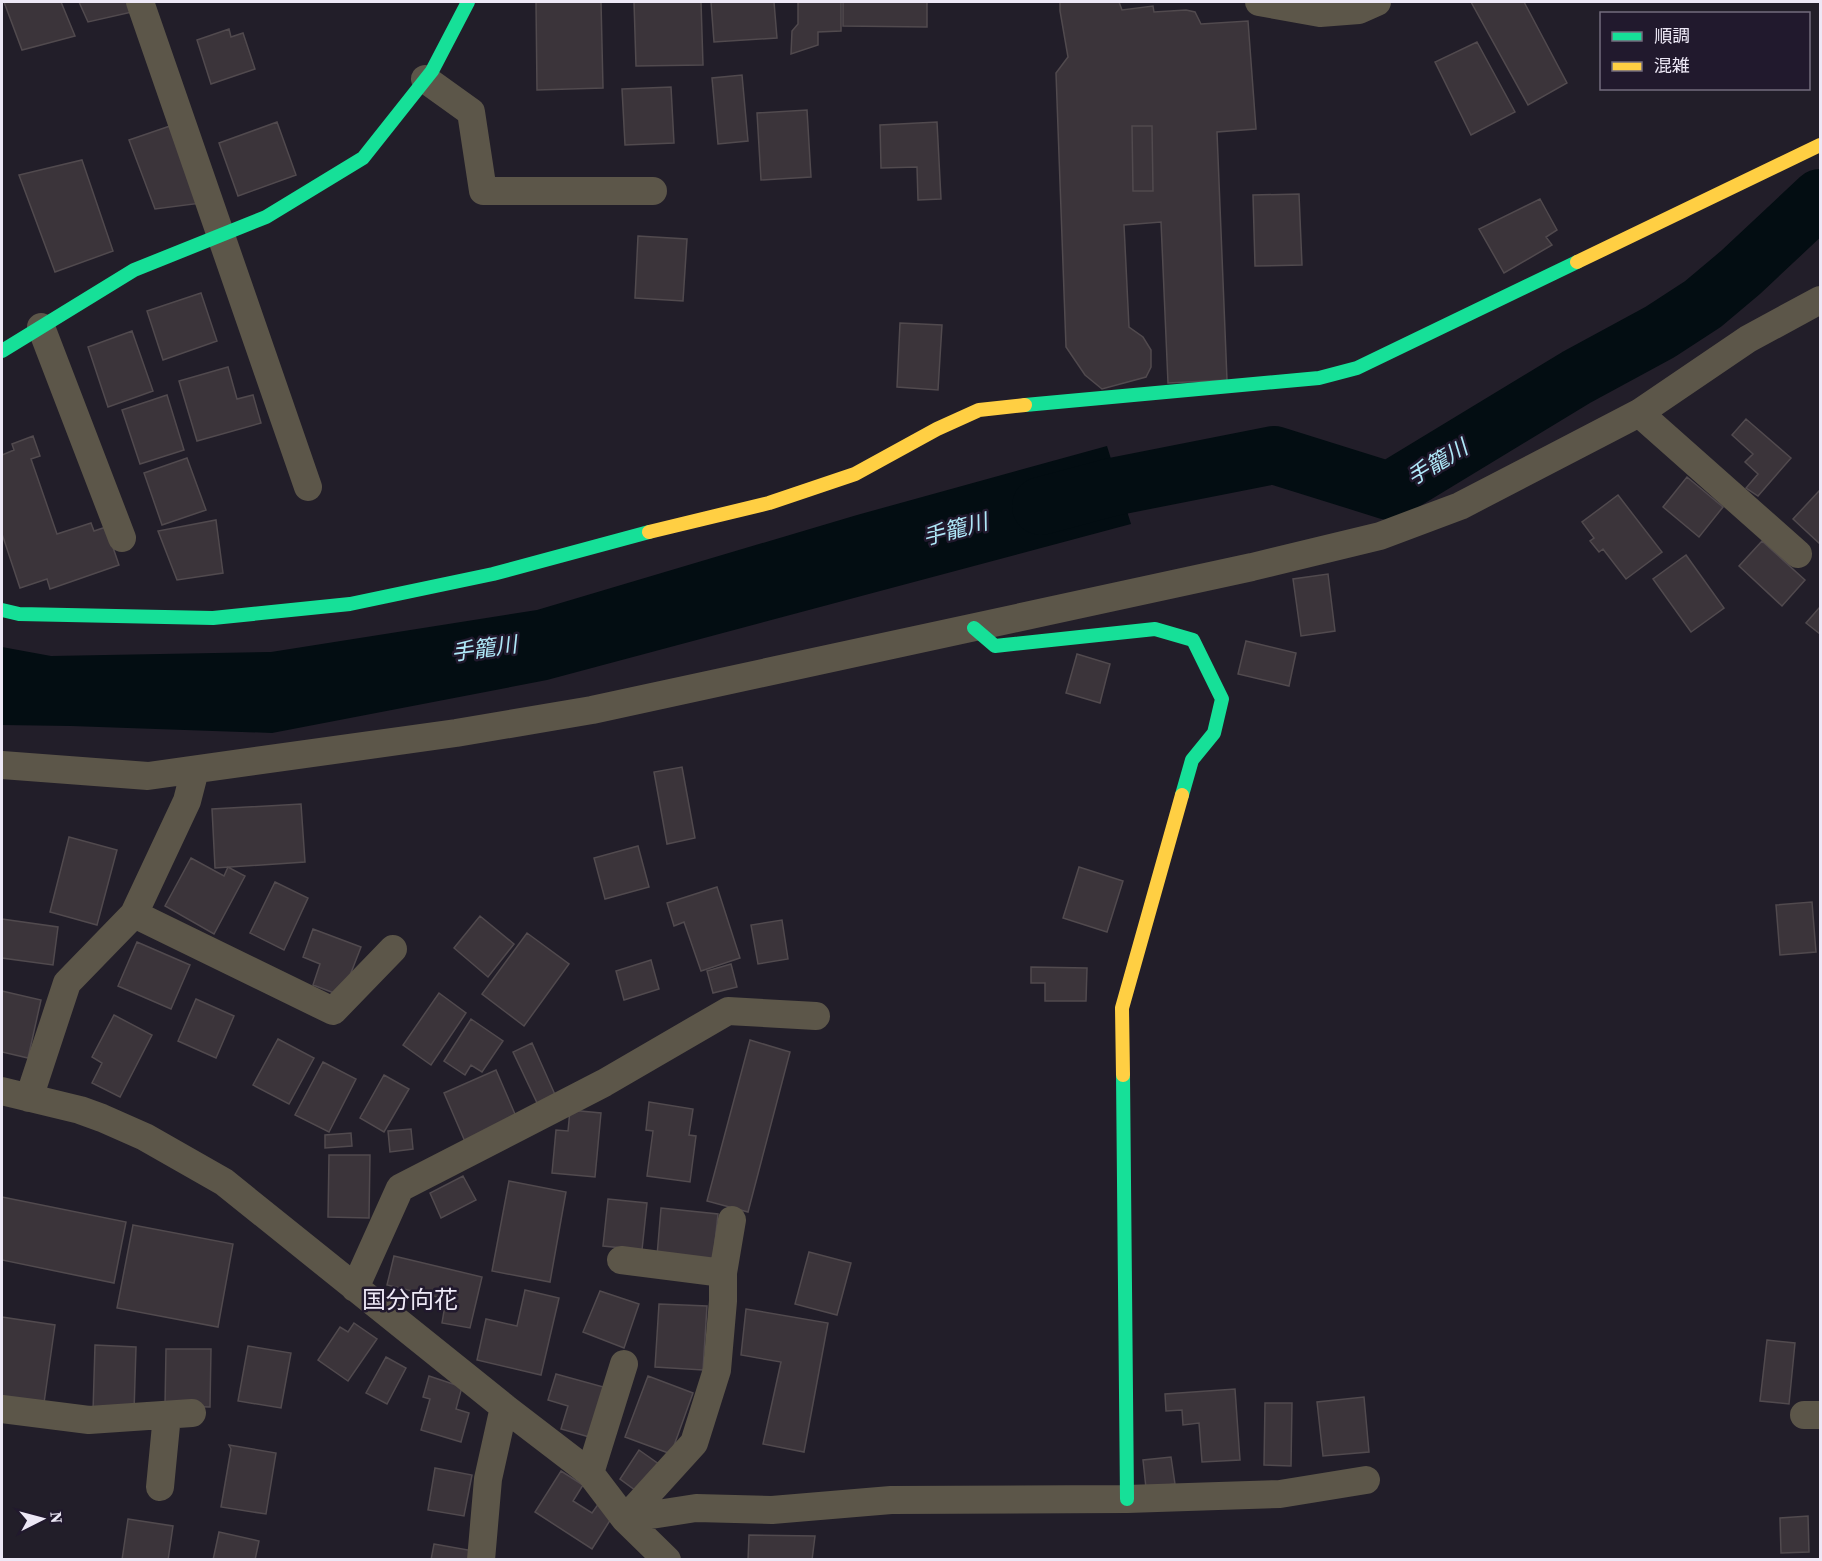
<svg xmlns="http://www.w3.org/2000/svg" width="1822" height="1561" font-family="'Source Serif 4','Noto Sans JP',serif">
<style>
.water{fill:#030d12}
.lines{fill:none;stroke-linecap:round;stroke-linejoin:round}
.river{stroke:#030d12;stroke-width:58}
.building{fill:#3b343a;stroke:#514a4e;stroke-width:1.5;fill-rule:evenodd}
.street{stroke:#5c5649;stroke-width:28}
.fast{stroke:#16e098;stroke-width:14}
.slow{stroke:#ffcf43;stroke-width:14}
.labels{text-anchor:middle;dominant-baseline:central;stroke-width:5;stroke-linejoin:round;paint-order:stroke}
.water-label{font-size:22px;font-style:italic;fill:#afe8f8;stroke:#21192d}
.quarter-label{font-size:24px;fill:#ede8f6;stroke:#21192d}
</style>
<rect width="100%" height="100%" fill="#221e29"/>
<path class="water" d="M1107 446 1131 524 547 680 272 733 71 726 2 725V647L51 656 271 652 537 610 857 515Z"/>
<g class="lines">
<path class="river" d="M1041 506 1112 487 1274 455 1389 491 1577 377 1660 332 1703 304 1741 272 1820 198"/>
</g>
<path class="building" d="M4 2H61L75 36 22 50Z
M79 2H128L132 12 88 22Z
M536 2H601L603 88 537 90Z
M634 2H701L703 65 636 66Z
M711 2H774L777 38 714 42Z
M798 2H841V31L818 32V45L791 54 792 31 798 24Z
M843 2H927V27L843 26Z
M1060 2H1119L1122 10 1153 6 1154 12 1186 10 1195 12 1201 24 1248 21 1256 129 1217 132 1227 380 1168 383 1161 222 1124 225 1129 327 1143 337 1151 350V367L1146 377 1102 389 1085 375 1066 347 1056 73 1068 57 1060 11ZM1132 126H1152L1153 191H1133Z
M1471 2H1524L1567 83 1528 105Z
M229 29 231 37 243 33 255 69 211 84 197 40Z
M1477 42 1515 112 1471 135 1435 62Z
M742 75 748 141 718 144 712 78Z
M671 87 674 143 625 145 622 89Z
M807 110 811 177 761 180 757 113Z
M277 122 296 175 238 196 219 143Z
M937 122 941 199 918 200 917 167 881 168 880 125Z
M170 126 202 203 155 209 129 140Z
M1132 126H1152L1153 191H1133Z
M82 160 113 251 55 272 19 175Z
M1299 194 1302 265 1255 266 1253 195Z
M1540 199 1557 230 1546 237 1552 245 1504 273 1479 229Z
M638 236 687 239 683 301 635 298Z
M201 293 217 341 163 360 147 311Z
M900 323 942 325 938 390 897 387Z
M132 331 153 391 108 407 88 347Z
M228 367 237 399 253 395 261 423 197 441 179 381Z
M167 395 184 450 140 464 122 410Z
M1746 419 1791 458 1758 496 1746 488 1758 474 1745 462 1753 454 1732 435Z
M33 436 40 456 31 459 57 534 91 523 94 531 106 527 119 565 50 589 47 579 20 588 2 534V455L14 450 12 444Z
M187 458 206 510 162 525 144 473Z
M1687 477 1723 507 1699 537 1663 507Z
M1820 490V544L1793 519Z
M1618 495 1662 552 1626 579 1603 549 1599 552 1590 541 1594 538 1582 522Z
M216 520 223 573 177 580 158 531Z
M1762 541 1805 580 1782 606 1739 566Z
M1686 555 1724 608 1691 632 1653 579Z
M1328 574 1335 631 1301 636 1293 579Z
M1819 608 1820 610V634L1806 623Z
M1246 641 1296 653 1289 686 1238 674Z
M1077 654 1110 664 1100 703 1066 693Z
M682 767 695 838 667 844 654 772Z
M301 804 305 862 215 868 212 809Z
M69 837 117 850 97 925 50 912Z
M638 846 649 887 605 899 594 858Z
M191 858 224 876 228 867 245 876 214 934 165 906Z
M1079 867 1123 881 1107 932 1063 918Z
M275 882 308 898 284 950 250 933Z
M717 887 740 958 701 971 684 922 674 926 667 903Z
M1812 902 1816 952 1780 955 1776 905Z
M480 916 514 944 488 977 454 948Z
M2 919 58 927 53 965 2 958Z
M782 920 788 959 758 964 751 925Z
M313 929 361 947 342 996 313 985 320 964 303 957Z
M527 933 569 964 524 1026 482 994Z
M137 942 190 965 171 1009 118 986Z
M651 960 659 989 624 1000 616 971Z
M731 964 737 987 713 993 707 971Z
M1031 967 1087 968 1086 1001H1045V983H1031Z
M2 991 41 1000 28 1058 2 1052Z
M439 993 466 1013 431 1065 403 1045Z
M196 999 234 1016 216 1058 178 1041Z
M114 1015 152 1035 120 1097 92 1083 102 1063 92 1057Z
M471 1019 503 1041 482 1072 471 1065 465 1075 444 1061Z
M278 1039 314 1058 289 1104 253 1085Z
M750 1040 790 1052 748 1212 707 1201Z
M532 1043 557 1099 539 1107 513 1052Z
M323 1062 356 1079 329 1132 295 1115Z
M496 1070 518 1121 466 1144 444 1093Z
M384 1075 409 1089 384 1132 360 1118Z
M649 1102 693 1109 689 1135 696 1136 690 1182 647 1176 653 1131 646 1130Z
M570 1110 601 1113 595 1177 552 1173 556 1130 568 1131Z
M411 1129 413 1149 390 1152 388 1131Z
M351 1133 352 1146 325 1148V1135Z
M329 1155H370L369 1218 328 1217Z
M463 1176 476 1200 441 1218 430 1193Z
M509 1181 566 1192 550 1282 492 1271Z
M2 1197 126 1222 114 1283 2 1260Z
M608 1199 647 1203 642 1250 603 1246Z
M661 1208 718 1214 713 1261 657 1256Z
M133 1225 233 1244 218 1327 117 1308Z
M809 1252 851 1263 837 1315 795 1304Z
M394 1256 482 1277 470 1328 442 1323 446 1299 387 1285Z
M525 1290 559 1298 541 1375 477 1360 486 1319 517 1326Z
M600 1291 639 1304 624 1348 583 1332Z
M659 1304 707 1306 703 1370 655 1367Z
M746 1309 828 1323 804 1452 763 1444 781 1362 741 1355Z
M2 1317 55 1325 44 1403 2 1397Z
M354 1323 377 1339 348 1381 318 1360 340 1327 348 1332Z
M1767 1340 1795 1343 1789 1404 1760 1401Z
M95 1345 136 1347 134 1412 93 1411Z
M248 1346 291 1353 281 1408 238 1401Z
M166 1349H211L210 1407 165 1406Z
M386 1357 406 1368 387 1404 366 1393Z
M556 1374 607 1388 593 1438 561 1429 568 1406 548 1400Z
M429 1376 462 1387 456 1409 469 1413 461 1442 421 1430 430 1399 423 1397Z
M648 1376 693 1393 671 1454 625 1437Z
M1235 1389 1240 1460 1202 1462 1199 1423 1183 1425 1182 1410 1166 1411 1165 1394Z
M1364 1397 1369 1452 1323 1456 1317 1402Z
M1265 1403H1292L1291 1466 1264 1465Z
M229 1445 276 1453 266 1514 221 1507 231 1449Z
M639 1450 663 1467 643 1496 620 1479Z
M1171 1457 1175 1484 1146 1488 1143 1460Z
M435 1468 472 1475 464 1516 428 1510Z
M561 1471 583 1485 573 1501 592 1513 599 1503 614 1514 592 1549 535 1512Z
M1808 1516 1809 1552 1781 1553 1780 1518Z
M128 1519 173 1526 168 1560H122Z
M219 1532 259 1541 255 1560H213Z
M749 1535 815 1536 812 1560H748Z
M434 1544 474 1551 472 1560H431Z"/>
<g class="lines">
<path class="street" d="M140 2 308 487
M1259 2 1320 13 1359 10 1377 2
M425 79 471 112 483 191H653
M41 327 122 538
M1639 413 1798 554
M2 765 148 776 456 733 592 710 1252 567 1380 536 1460 506 1639 413 1748 339 1820 300
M134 914 333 1011 393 949
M2 1091 80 1110 102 1118 145 1137 224 1182 504 1407 590 1473 625 1519 667 1560
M29 1098 67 983 134 914 187 801 195 770
M621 1260 723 1273
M355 1288 400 1188 604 1083 728 1011 816 1016
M2 1409 89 1420 192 1413
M1804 1415H1820
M590 1473 624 1364
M160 1487 167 1415
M625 1519 696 1508 772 1510 891 1500 1127 1499 1280 1494 1366 1480
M625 1519 694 1443 717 1370 723 1301V1273L732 1220
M481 1560 488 1479 504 1407"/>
<path class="fast" d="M2 351 134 270 266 217 363 158 432 71 468 2
M1025 405 1319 378 1357 368 1577 262
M2 610 19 614 213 618 350 604 493 574 649 532
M974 628 995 646 1155 629 1193 640 1222 699 1214 733 1192 760 1182 795
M1123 1075 1127 1499"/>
<path class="slow" d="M1577 262 1820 145
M649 532 769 503 855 474 937 429 979 410 1025 405
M1123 1075 1122 1008 1182 795"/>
</g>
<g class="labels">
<g class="water-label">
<text transform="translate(1437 462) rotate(-31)">手籠川</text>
<text transform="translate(955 529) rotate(-15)">手籠川</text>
<text transform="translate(484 648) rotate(-8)">手籠川</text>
</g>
<g class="quarter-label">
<text x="410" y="1299">国分向花</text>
</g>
</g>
<rect width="1822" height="1561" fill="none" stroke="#ede8f6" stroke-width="6"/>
<rect x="1600" y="12" width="210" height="78" fill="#21192d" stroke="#736c7d" stroke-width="1.5"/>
<rect x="1612" y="32" width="30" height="9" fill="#16e098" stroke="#736c7d" stroke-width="1.5"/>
<text x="1654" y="42" font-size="18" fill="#ede8f6">順調</text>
<rect x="1612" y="62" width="30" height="9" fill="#ffcf43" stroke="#736c7d" stroke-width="1.5"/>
<text x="1654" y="72" font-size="18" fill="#ede8f6">混雑</text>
<g transform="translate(42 1519) rotate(84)" stroke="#21192d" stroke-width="4.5" paint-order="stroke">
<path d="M0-4.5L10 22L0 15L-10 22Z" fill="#ede8f6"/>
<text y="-9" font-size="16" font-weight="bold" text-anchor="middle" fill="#ede8f6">N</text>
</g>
</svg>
